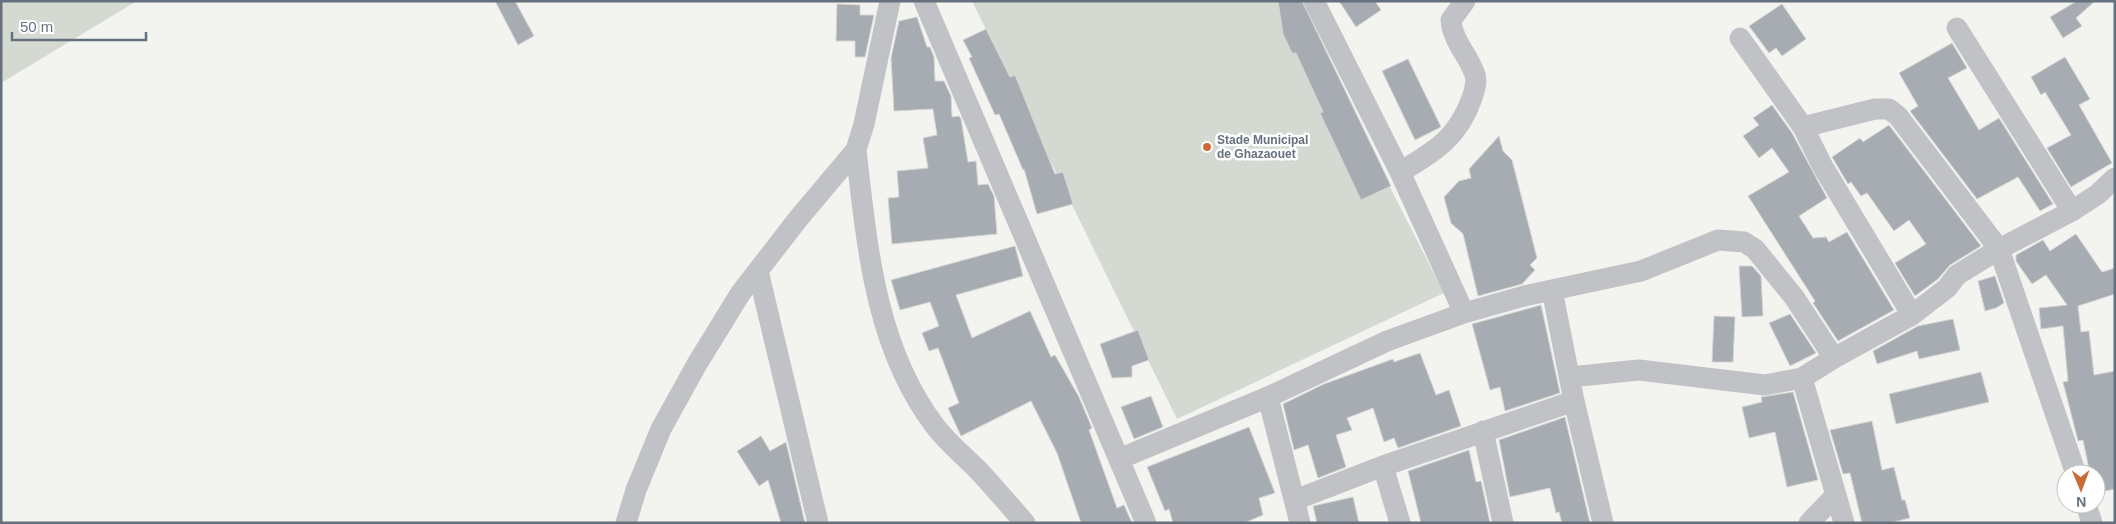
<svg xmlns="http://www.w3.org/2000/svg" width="2116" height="524" font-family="Arial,sans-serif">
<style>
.green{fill:#d4dad2}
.building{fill:#a6acb2;stroke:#d5d5d3}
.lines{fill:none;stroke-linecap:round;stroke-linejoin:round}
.minor{stroke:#c0c2c5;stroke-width:21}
.poi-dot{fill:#cc6b38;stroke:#fff;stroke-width:2}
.labels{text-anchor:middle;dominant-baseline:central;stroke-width:5;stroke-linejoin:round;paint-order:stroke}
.poi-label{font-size:12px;font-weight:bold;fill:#66717e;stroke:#fff;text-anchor:start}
</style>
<rect width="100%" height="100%" fill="#f3f4f0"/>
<path class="green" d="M1 1H137L1 83Z
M972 1H1295L1444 293 1177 419Z"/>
<path class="building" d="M495 1H515L534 36 518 45Z
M1278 1H1302L1391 186 1361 200 1320 113 1323 112 1296 53H1292L1283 34Z
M1339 1H1375L1381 10 1356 27Z
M2077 1H2095L2076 18 2082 26 2063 38 2050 17Z
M837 4 860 5V15H874L865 57H855V41H836Z
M1782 4 1806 39 1782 56 1776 48 1769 53 1749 26Z
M917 17 927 47H930L934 57 935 81H944L951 96 952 117 959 116 961 119 968 162 976 161 978 185 988 184 994 196 997 234 892 244 888 198 899 197 897 171 928 168 923 138 937 135 933 109 894 111 891 58 899 21Z
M986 29 1010 77 1015 75 1055 174 1063 172 1073 204 1037 214 1024 169 1023 170 999 114 995 115 969 58 972 57 963 40Z
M1952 43 1967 68 1948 78 1979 130 1999 118 2053 204 2040 211 2018 177 1977 199 1910 111 1918 106 1899 73Z
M2065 57 2090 99 2079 105 2112 163 2071 187 2047 148 2071 135 2045 92 2041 95 2031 77Z
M1408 59 1441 127 1415 140 1382 71Z
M1772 105 1792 133 1827 198 1799 216 1813 238 1826 237 1829 242 1847 232 1894 310 1838 341 1813 303 1815 301 1748 196 1789 172 1772 148 1759 158 1743 136 1759 125 1753 118Z
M1889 125 1981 246 1950 265 1938 279 1915 296 1895 263 1926 244 1909 220 1894 231 1867 193 1861 196 1851 182 1848 184 1832 157 1860 138 1863 142Z
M1499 136 1503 151 1512 160 1537 258 1530 265 1535 270 1522 284 1478 296 1463 234 1451 223 1444 197 1459 181 1471 178 1469 169Z
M2076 234 2102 272 2115 268V294L2078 306 2081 332 2089 331 2094 375 2115 371V489L2096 493V474H2090L2083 440 2078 441 2063 382 2068 381 2063 326 2041 329 2039 308 2067 305 2046 275 2032 284 2016 261V255L2043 240 2050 251Z
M1015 246 1023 276 956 295 972 338 1030 311 1051 357 1055 355 1079 397 1092 428 1089 430 1117 508 1124 505 1132 523H1081L1057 453 1031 401 961 436 948 408 959 403 938 348 929 351 922 333 939 326 930 302 900 310 891 280Z
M1739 266H1752L1761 276 1763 316 1742 317Z
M1995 276 2004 303 1996 308 1985 311 1978 281Z
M1541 305 1560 393 1505 411 1500 387 1490 390 1472 324Z
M1790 314 1816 353 1790 366 1769 323Z
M1714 316 1735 317 1733 362H1712Z
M1953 319 1960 350 1919 359 1917 351 1877 364 1873 351 1918 326Z
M1138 330 1149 360 1132 366V377L1112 378 1100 344Z
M1420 353 1436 395 1449 390 1461 426 1398 448 1394 438 1384 442 1373 408 1347 418 1352 430 1336 435 1346 467 1318 478 1308 445 1294 450 1283 404 1324 384 1393 359 1394 362Z
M1981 372 1989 402 1896 424 1889 394Z
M1793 392 1818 480 1787 487 1775 432 1749 438 1742 407 1762 402 1761 397Z
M1151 396 1163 427 1134 439 1121 407Z
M1565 417 1590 523H1562L1559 512 1556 513 1550 488 1510 497 1499 440Z
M1872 421 1882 470 1894 467 1902 500H1905L1910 518 1889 523H1862L1850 473 1843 474 1830 430Z
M1249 427 1275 493 1259 498 1263 515 1244 523H1173L1169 509 1165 511 1147 467Z
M761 436 770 451 786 442 805 523H781L768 480 759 486 737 451Z
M1469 450 1476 482 1481 481 1490 523H1421L1408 471Z
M1353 497 1359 523H1317L1313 506Z"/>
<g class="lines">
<path class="minor" d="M924 1 1146 523
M1314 1 1400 172 1464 313
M1957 28 2072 211
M1740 38 1803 127 1823 167 1912 315
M1803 127 1875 109H1889L1898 116 1999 249 2076 474
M856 150C867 245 875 347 935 426 947 442 963 455 977 469 994 487 1009 505 1025 523
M1400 172C1435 151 1458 138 1472 98 1475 89 1478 80 1474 72 1467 54 1452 39 1451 20L1465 1
M758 271 818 523
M1552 290 1574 401 1603 523
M1570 377 1639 370 1765 385 1802 378 1834 358 1912 315 1947 288 1957 275 1999 249 2072 211 2098 194 2115 178
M1802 378 1844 523
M1268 397 1300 523
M1483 431 1503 523
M1119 459 1268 397 1387 341 1464 313 1524 296 1641 271 1718 240 1744 242 1755 249 1794 297 1834 358
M1383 466 1400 523
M1295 500 1383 466 1574 401
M2086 504 2092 523
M626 523 636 490 661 429 697 364 740 294 798 219 856 150 864 124 890 1
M1809 523 1836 495"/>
</g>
<circle class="poi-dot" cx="1207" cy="147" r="5"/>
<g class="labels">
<g class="poi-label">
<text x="1217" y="140">Stade Municipal<tspan x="1217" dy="14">de Ghazaouet</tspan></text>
</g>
</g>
<rect width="2116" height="524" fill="none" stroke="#66717e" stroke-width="5"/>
<g transform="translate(2081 489) rotate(179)"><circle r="24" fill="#ffffff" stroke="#c2c6cb"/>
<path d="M0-4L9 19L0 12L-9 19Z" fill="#cc6b38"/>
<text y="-8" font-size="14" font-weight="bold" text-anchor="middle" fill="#66717e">N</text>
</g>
<path d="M12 32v8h134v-8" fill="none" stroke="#66717e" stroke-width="2.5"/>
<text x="20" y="32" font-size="15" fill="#66717e" stroke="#ffffff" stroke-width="4" paint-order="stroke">50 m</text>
</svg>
